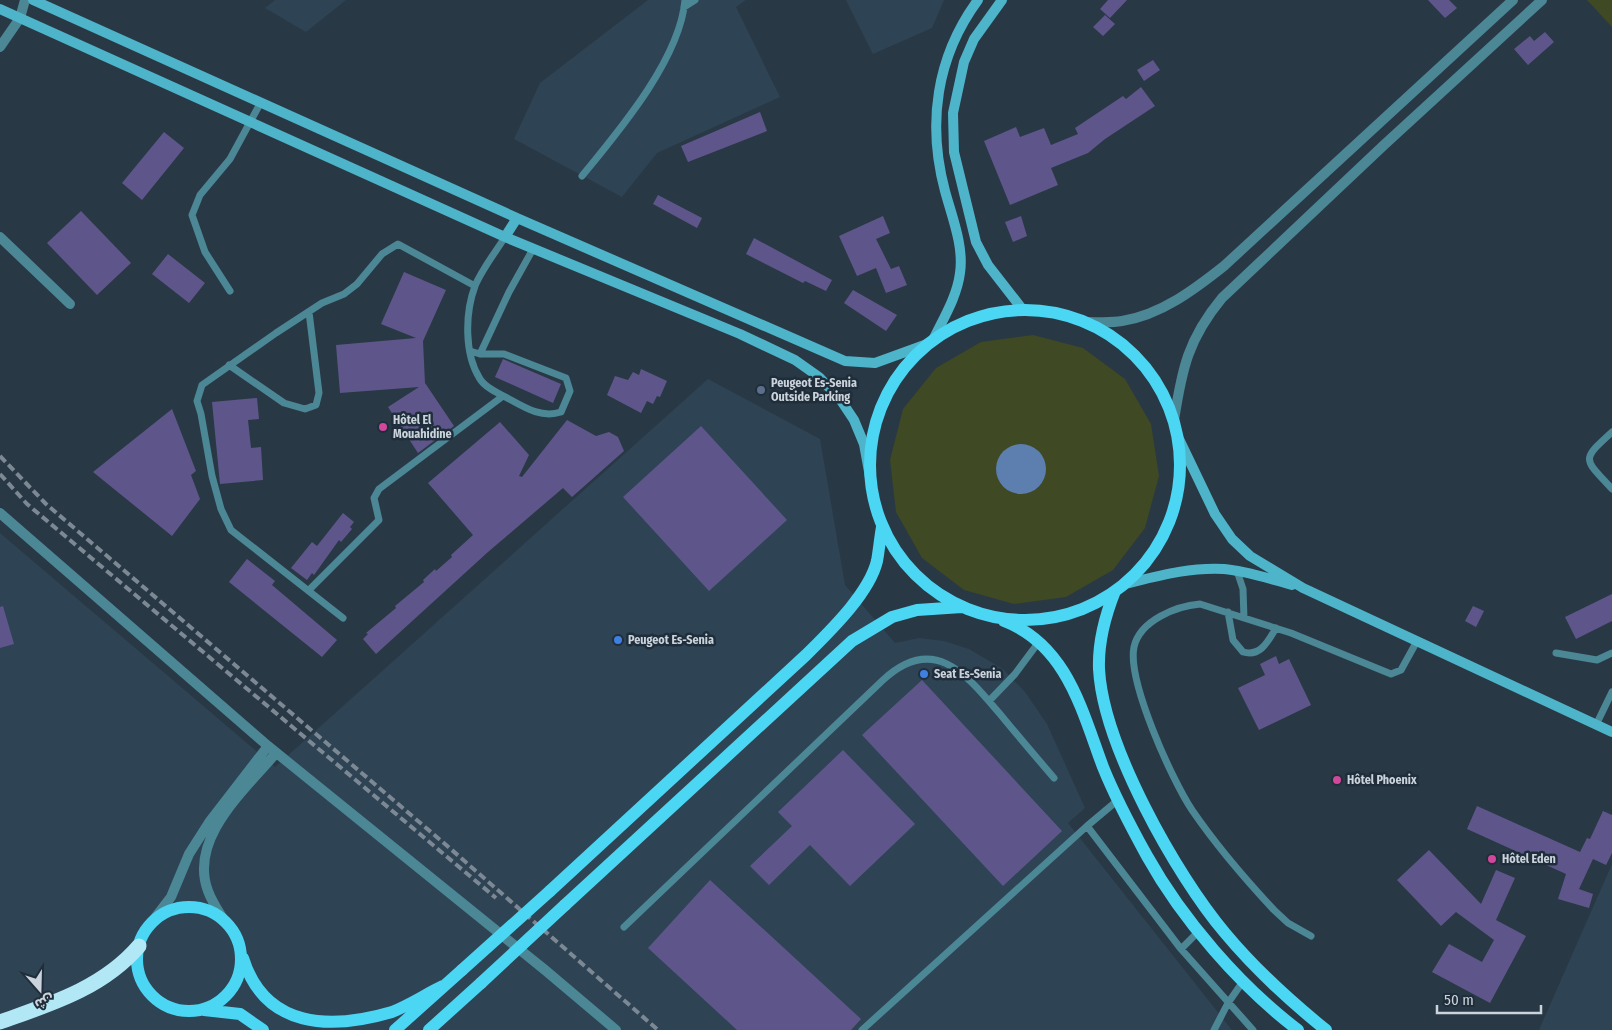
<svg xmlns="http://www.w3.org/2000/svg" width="1612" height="1030" font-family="'Fira Sans Condensed','Noto Sans Arabic',sans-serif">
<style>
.built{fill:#2e4354}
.green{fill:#3f4923;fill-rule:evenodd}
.water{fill:#5c7fb0}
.building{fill:#5e568b}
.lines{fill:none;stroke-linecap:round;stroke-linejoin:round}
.service{stroke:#4b8795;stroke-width:7}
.minor{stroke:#4b8795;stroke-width:10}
.tertiary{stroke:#4b8795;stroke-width:10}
.secondary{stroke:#4eb4ca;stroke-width:10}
.primary{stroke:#4bd6f3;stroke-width:12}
.motorway{stroke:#b2e8f6;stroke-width:15}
.rail{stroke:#7c8893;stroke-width:4;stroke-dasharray:8 4;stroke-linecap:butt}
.primary-bridge{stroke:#4bd6f3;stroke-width:12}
.service-dot{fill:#5c6f8a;stroke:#1f2e3a;stroke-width:2}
.hotel-dot{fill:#d1479c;stroke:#1f2e3a;stroke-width:2}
.shop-dot{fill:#3f7fe0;stroke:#1f2e3a;stroke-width:2}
.labels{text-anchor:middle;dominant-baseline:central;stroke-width:5;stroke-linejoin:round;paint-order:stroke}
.poi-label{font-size:12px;font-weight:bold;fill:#cbd4dd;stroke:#1f2e3a;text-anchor:start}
</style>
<rect width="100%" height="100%" fill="#293845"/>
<path class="built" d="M275 0H346L306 32 265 8Z
M648 0H746L736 7 780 97 657 153 622 197 514 139 540 83Z
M846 0H944L932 28 873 54Z
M708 379 820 439 845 585 895 643 919 638 944 641 969 649 1003 669 1025 692 1047 724 1085 808 1068 823 1232 1030H0V533L275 767Z
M1612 864V1030H1539Z"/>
<path class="green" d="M1587 0H1612V27Z
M1033 335 1083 348 1125 379 1151 424 1159 476 1145 528 1113 570 1066 597 1014 604 964 590 922 558 896 512 890 460 903 409 936 368 981 342ZM1009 447 1039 487C1025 496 1013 496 1001 484 997 467 996 460 1009 447Z"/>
<path class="water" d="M996 469a25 25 0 1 1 50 0a25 25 0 1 1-50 0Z"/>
<path class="building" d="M1108 0H1127L1110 18 1100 9Z
M1428 0H1449L1457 8 1445 18Z
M1105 15 1115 24 1103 36 1093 27Z
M1545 32 1554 42 1528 65 1514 49 1530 36 1534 41Z
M1153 60 1160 70 1144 81 1137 70Z
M1141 87 1155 106 1105 139 1088 153 1051 168 1058 185 1010 205 984 141 1016 127 1020 137 1044 128 1051 145 1078 134 1075 128 1123 96 1126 99Z
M760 112 767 131 688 162 681 146Z
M164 132 184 148 142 200 122 183Z
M658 195 702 218 697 228 653 204Z
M81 211 131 263 97 295 47 243Z
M883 216 890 233 876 239 891 269 899 266 907 285 886 293 876 268 857 276 839 236Z
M1021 216 1027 236 1013 242 1005 222Z
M754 238 832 280 826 291 805 281 803 283 746 254Z
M168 254 205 283 189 303 152 274Z
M404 272 446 290 423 341 425 383 454 426 418 453 388 407 419 387 340 393 336 345 416 338 381 324Z
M853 290 897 315 886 331 844 303Z
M503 359 561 384 553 403 495 377Z
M641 369 667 381 660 397 657 396 653 404 647 401 641 413 607 395 615 376 628 380 633 372 639 375Z
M257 398 259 419 248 420 251 448 261 447 263 480 220 484 212 402Z
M172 409 196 471 191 475 200 499 172 536 93 472Z
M567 420 596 436 609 432 618 437 624 451 572 497 563 488 488 552 376 654 363 639 368 634 366 633 396 608 395 606 424 582 423 580 435 569 436 571 452 557 451 555 473 535 428 483 500 422 529 455 519 476 522 477Z
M701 426 787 520 709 591 623 497Z
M343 513 354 522 350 527 352 529 341 542 339 540 314 575 312 573 307 580 291 568 312 542 317 546Z
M247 559 275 581 272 585 337 640 322 657 229 582Z
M1612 594V621L1576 639 1565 617Z
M3 606 14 644 0 648V607Z
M1473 606 1484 611 1476 627 1465 621Z
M1276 656 1279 664 1289 659 1311 705 1259 730 1238 688 1265 675 1260 664Z
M922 680 1062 831 1003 886 862 735Z
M843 750 915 824 850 886 810 845 769 885 750 866 792 826 778 812Z
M1477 806 1580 852 1587 838 1590 839 1603 811 1612 815V853L1606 865 1593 859 1579 889 1593 894 1589 908 1558 899 1566 874 1467 829Z
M1429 850 1481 904 1496 870 1515 878 1496 920 1526 936 1490 1003 1432 972 1449 944 1482 962 1494 940 1456 912 1441 926 1397 880Z
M710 880 861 1019 851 1030H737L648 948Z"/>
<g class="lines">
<path class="service" d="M684 7 695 0
M582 176C619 131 680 59 685 0
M230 291 205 252 192 215 200 195 230 159 261 102
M470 351 480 354H504L566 378 570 391 561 412C543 418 527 409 511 400 502 395 485 388 480 379 464 354 465 313 475 286 482 269 495 253 505 237
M480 354 509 292 533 249
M229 365 284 403 305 409 316 405 319 393 309 312
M1612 432C1580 461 1584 458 1612 489
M1237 571 1243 589 1244 618
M311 588 379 520 374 498 379 489 503 396
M1228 612 1233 640 1243 652C1261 657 1268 641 1276 628
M343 618 231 530 221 509 212 476 201 414 197 401 202 385 276 333 322 303 344 294 357 284 382 254 398 244 475 286
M1556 653 1597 660 1612 653
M989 701 1015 674 1038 643
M1596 725 1612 692
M1087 826 1181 949 1253 1030
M624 927 883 680C934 633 966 674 1000 714 1018 736 1036 757 1054 778
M1311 936 1288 923 1274 910C1245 879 1216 845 1192 810 1172 780 1127 681 1134 647 1140 620 1177 606 1200 604L1291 633 1391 674 1401 670 1417 641
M1181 949 1199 931
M862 1030 1087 826 1118 800
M1214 1030 1228 1003 1244 980"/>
<path class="minor" d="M0 47 20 18 25 0"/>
<path class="tertiary" d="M0 237 70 304
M1087 322C1099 322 1111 323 1122 321 1161 315 1195 289 1224 266L1513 0
M1174 420C1182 369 1188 339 1222 298L1384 145 1542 0
M0 513 268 746 545 970 616 1030
M225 922C219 912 212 902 208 891 188 838 246 789 276 753
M151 923 171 897 189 854 210 821 268 746"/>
<path class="secondary" d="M33 0 517 218 845 361 875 363 930 343
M1002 0 974 39 964 62 953 113 954 152 976 242 988 265 1023 310
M0 9 505 237 740 334 795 360 819 377 840 399 854 420 864 444 870 477
M505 237 517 218
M933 340C943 319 957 297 960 273 964 246 952 217 945 191 927 124 936 57 978 0
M1179 439 1215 514 1232 539 1250 556 1303 588 1612 732
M1125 584C1158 576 1190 567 1224 569 1247 571 1270 579 1292 585"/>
<path class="primary" d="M870 465a155 155 0 1 1 310 0a155 155 0 1 1-310 0Z
M1115 591C1105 616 1098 641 1099 669 1103 745 1176 875 1225 933 1255 969 1290 1001 1326 1030
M1004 621C1067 645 1082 711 1103 767 1115 797 1131 827 1147 856 1182 919 1240 986 1298 1030
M550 891 806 655C829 632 869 594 877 561 879 550 880 538 882 527
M565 905 852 641 892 617 917 610 962 607
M137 959a52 52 0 1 1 104 0a52 52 0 1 1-104 0Z
M243 958C265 1029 331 1030 392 1012 410 1005 426 994 443 986
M204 1010 240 1014 263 1030
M395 1030 462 970
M429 1030 481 983"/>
<path class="motorway" d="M0 1022C51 1004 103 988 139 946"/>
<path class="rail" d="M0 456 46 504 445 844 658 1030
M0 474 27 504 496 898"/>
<path class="primary-bridge" d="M462 970 550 891
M481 983 565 905"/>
</g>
<circle class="service-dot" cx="761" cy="390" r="5"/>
<g class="hotel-dot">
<circle cx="383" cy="427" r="5"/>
<circle cx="1337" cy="780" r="5"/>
<circle cx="1492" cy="859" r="5"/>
</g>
<g class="shop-dot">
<circle cx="618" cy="640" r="5"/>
<circle cx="924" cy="674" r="5"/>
</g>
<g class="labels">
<g class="poi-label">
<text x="771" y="383">Peugeot Es-Senia<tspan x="771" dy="14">Outside Parking</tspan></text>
<text x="393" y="420">Hôtel El<tspan x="393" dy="14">Mouahidine</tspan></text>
<text x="628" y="640">Peugeot Es-Senia</text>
<text x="934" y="674">Seat Es-Senia</text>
<text x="1347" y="780">Hôtel Phoenix</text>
<text x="1502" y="859">Hôtel Eden</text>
</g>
</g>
<g transform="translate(40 990) rotate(160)" stroke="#1f2e3a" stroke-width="4" paint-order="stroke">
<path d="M0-4L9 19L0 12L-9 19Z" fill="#cbd4dd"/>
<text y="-8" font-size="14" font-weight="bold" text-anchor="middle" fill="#cbd4dd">ش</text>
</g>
<path d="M1437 1005v8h104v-8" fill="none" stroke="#cbd4dd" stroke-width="2.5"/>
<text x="1444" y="1005" font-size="15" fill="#cbd4dd" stroke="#1f2e3a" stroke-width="4" paint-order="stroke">50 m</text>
</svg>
